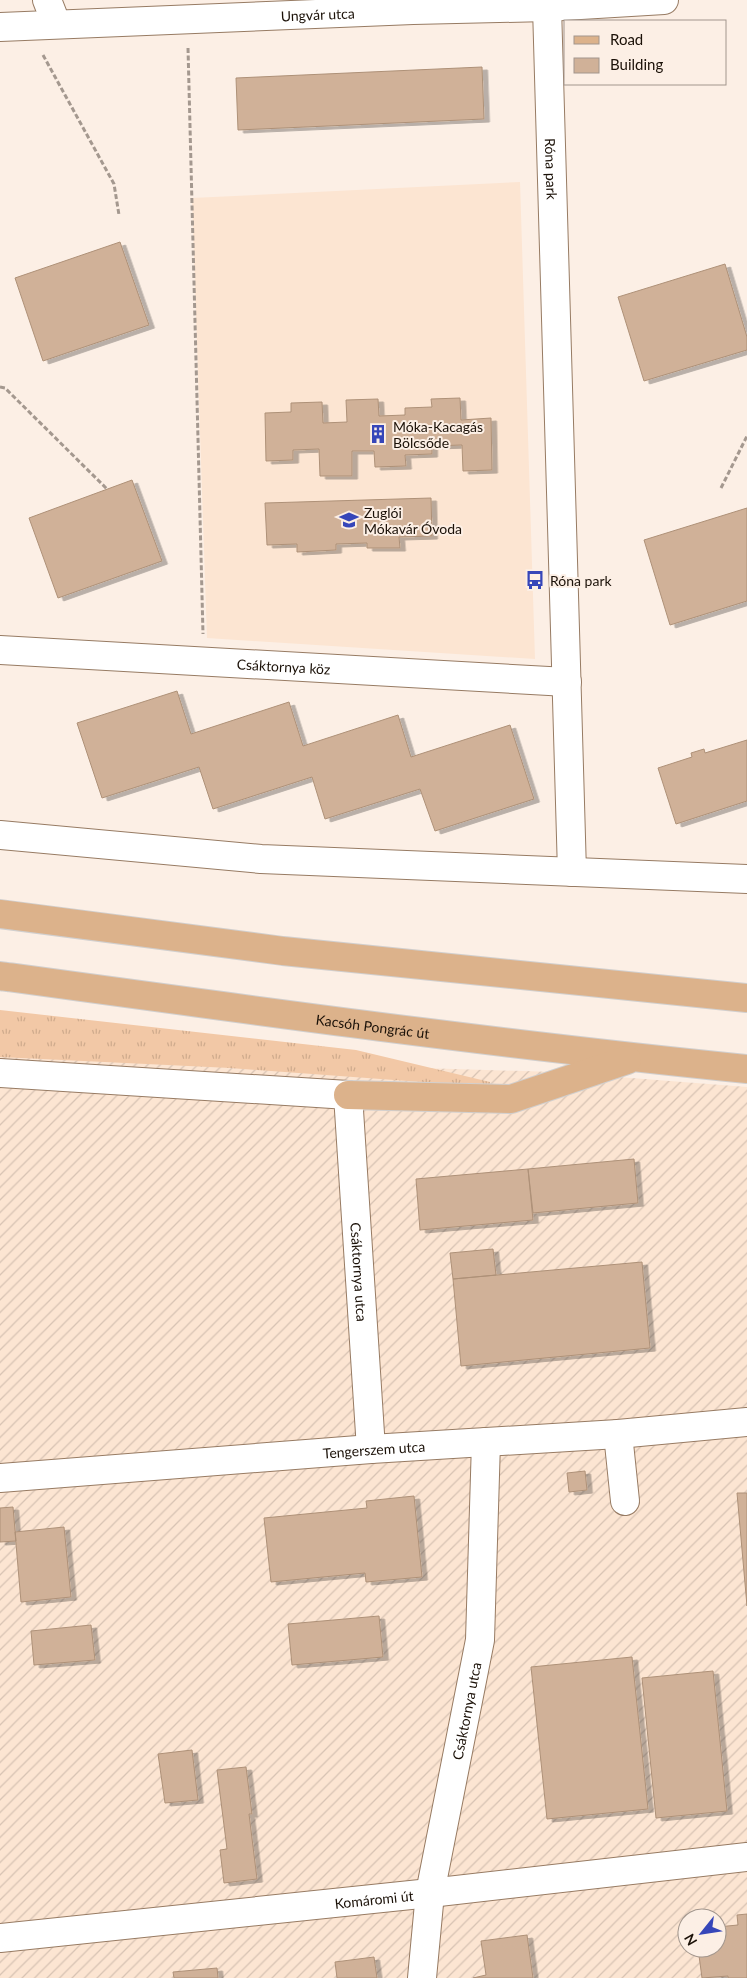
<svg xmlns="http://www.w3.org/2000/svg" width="747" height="1978" font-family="Lato,sans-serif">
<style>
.built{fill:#fce5d2}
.industrial{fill:url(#industrial-furrows);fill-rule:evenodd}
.grass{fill:url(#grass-tufts)}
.building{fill:#d0b198;stroke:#ae9178;filter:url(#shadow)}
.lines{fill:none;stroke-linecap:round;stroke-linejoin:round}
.minor-casing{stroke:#977b63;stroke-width:30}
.major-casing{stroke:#d1cfce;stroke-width:30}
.path{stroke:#a4988f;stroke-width:3;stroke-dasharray:5 2.5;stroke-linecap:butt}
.minor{stroke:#fff;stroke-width:28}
.major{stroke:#dcb28b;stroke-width:28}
.labels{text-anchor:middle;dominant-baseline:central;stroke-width:4;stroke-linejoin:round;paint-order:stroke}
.street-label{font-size:14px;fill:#1b1108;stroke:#fcefe5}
.poi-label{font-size:14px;fill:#1b1108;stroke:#fcefe5;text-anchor:start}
</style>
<defs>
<pattern id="industrial-furrows" width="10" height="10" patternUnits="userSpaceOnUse" patternTransform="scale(1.25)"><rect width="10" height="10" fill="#fce5d2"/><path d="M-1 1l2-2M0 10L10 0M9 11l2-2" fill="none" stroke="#d7c3b3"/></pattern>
<pattern id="grass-tufts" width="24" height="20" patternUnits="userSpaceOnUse" patternTransform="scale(1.25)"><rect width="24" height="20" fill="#f2c8a6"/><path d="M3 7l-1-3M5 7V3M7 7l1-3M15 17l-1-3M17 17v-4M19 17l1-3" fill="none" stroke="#cfab8d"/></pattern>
<filter id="shadow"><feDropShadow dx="5.5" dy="3" stdDeviation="0" flood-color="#0004"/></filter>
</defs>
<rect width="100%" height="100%" fill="#fcefe5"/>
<path class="built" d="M520 182 535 659 207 638 192 198Z"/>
<path class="industrial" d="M0 1055 554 1072 747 1087V1978H0ZM687 1918H717V1948H687Z"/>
<path class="grass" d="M0 1010 356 1050 490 1082V1087L230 1068 0 1057Z"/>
<path class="building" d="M482 67 484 119 238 130 236 78Z
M120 242 149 325 43 361 15 278Z
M725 264 747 337V350L644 381 618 297Z
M460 398 461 420 491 418 492 470 463 471 462 445 432 446V454L405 455 406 466 375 467 374 451H352V476H320L319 449 293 450V460L266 461 265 413 291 412V403L322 402 323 423 347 422 346 400 378 399 379 416 405 415V408L432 407 431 399Z
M132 480 162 561 58 598 29 518Z
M431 498 432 536 399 537 400 548H367V543L336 544V550L297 552V544L267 545 265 503Z
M747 508V601L670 625 644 540Z
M177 691 191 734 289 702 303 746 398 715 411 757 510 725 534 799 435 831 420 789 325 819 312 777 213 809 199 767 102 798 77 723Z
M747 740V801L676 824 658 768 692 757 691 753 704 749 705 753Z
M634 1159 638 1203 533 1213 528 1169Z
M528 1169 533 1220 420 1230 416 1179Z
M493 1249 496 1275 453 1279 450 1253Z
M642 1262 650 1348 461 1366 453 1279Z
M585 1471 587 1490 569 1492 567 1473Z
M737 1493H747V1606Z
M414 1496 422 1577 366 1582 365 1573 271 1582 264 1518 367 1508 366 1501Z
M13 1507 16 1541 0 1542V1508Z
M64 1527 71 1597 21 1602 15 1532Z
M379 1616 383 1657 292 1665 288 1624Z
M91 1625 95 1660 34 1665 31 1631Z
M632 1657 648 1809 547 1819 531 1667Z
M713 1671 727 1811 656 1818 642 1678Z
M192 1750 198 1800 165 1803 158 1754Z
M246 1767 252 1814H249L257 1879 224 1883 220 1850 227 1849 217 1770Z
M747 1914V1978H728V1976L702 1978 698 1948H717V1927L738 1925 737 1915Z
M527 1935 533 1978H473L486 1975 481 1941Z
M374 1957 377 1978H337L335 1962Z
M217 1968 218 1978H174L173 1972Z"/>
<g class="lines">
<g class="minor-casing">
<g id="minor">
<path d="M47 0 56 23"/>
<path id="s1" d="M547 7 572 872"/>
<path id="s2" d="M0 27 413 10 547 7 664 0"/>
<path id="s3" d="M0 650 567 682"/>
<path d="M0 835 261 859 747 879"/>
<path id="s4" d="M0 1073 348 1095 371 1449"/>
<path d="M618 1434 625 1501"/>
<path id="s5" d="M0 1478 371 1449 618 1434 747 1422"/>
<path id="s6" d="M0 1938 430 1893 747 1857"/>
<path id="s7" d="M422 1978 430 1893 480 1640 486 1442"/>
</g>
</g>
<g class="major-casing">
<g id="major">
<path d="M0 914 283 951 747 998"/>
<path id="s8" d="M0 976C249 1010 497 1044 747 1069"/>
<path d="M348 1095 511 1099 627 1060"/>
</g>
</g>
<path class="path" d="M188 48 203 634
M43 55 114 184 119 215
M0 387 5 388 107 489
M721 488 747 436"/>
<use href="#minor" class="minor"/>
<use href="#major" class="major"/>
</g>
<defs>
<g id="building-bare" transform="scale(1.5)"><path d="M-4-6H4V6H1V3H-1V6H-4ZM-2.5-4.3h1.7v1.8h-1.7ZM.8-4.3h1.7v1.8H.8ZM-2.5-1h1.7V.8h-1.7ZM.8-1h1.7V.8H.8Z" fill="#3646b9" stroke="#fcefe5" stroke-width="2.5" paint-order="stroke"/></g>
<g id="school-bare" transform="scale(1.5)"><path d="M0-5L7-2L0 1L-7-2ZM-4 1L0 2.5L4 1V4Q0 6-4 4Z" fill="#3646b9" stroke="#fcefe5" stroke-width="2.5" paint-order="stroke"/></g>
<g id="bus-bare" transform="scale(1.5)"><path d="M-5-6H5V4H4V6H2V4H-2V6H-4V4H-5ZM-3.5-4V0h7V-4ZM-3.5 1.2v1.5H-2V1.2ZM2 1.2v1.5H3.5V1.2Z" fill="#3646b9" stroke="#fcefe5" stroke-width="2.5" paint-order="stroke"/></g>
</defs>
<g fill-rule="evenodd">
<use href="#building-bare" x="378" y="434"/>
<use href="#school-bare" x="349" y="520"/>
<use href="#bus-bare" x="535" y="580"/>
</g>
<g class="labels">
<g class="street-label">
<text stroke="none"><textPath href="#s2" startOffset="318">Ungvár utca</textPath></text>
<text stroke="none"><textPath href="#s1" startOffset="162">Róna park</textPath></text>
<text stroke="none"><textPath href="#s3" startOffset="284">Csáktornya köz</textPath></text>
<text stroke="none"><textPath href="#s8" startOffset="376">Kacsóh Pongrác út</textPath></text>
<text stroke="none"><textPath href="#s4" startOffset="526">Csáktornya utca</textPath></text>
<text stroke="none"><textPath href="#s5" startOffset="375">Tengerszem utca</textPath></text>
<text stroke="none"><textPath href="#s7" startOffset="271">Csáktornya utca</textPath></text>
<text stroke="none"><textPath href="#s6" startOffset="376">Komáromi út</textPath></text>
</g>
<g class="poi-label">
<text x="393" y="426">Móka-Kacagás<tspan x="393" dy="16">Bölcsőde</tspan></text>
<text x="364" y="512">Zuglói<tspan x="364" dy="16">Mókavár Óvoda</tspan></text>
<text x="550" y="580">Róna park</text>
</g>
</g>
<rect x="564" y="20" width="162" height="65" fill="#fcefe5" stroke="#a2968d"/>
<rect x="574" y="36" width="25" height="8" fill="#dcb28b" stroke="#a2968d"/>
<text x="610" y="45" font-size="15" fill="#1b1108">Road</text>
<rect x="574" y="58" width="25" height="15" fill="#d0b198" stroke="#a2968d"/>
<text x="610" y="70" font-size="15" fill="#1b1108">Building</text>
<g transform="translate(702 1933) rotate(240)"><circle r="24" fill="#fcefe5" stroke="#a2968d"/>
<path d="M0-4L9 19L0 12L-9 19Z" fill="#3646b9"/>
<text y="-8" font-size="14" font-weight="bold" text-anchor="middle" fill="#1b1108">N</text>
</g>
</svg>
